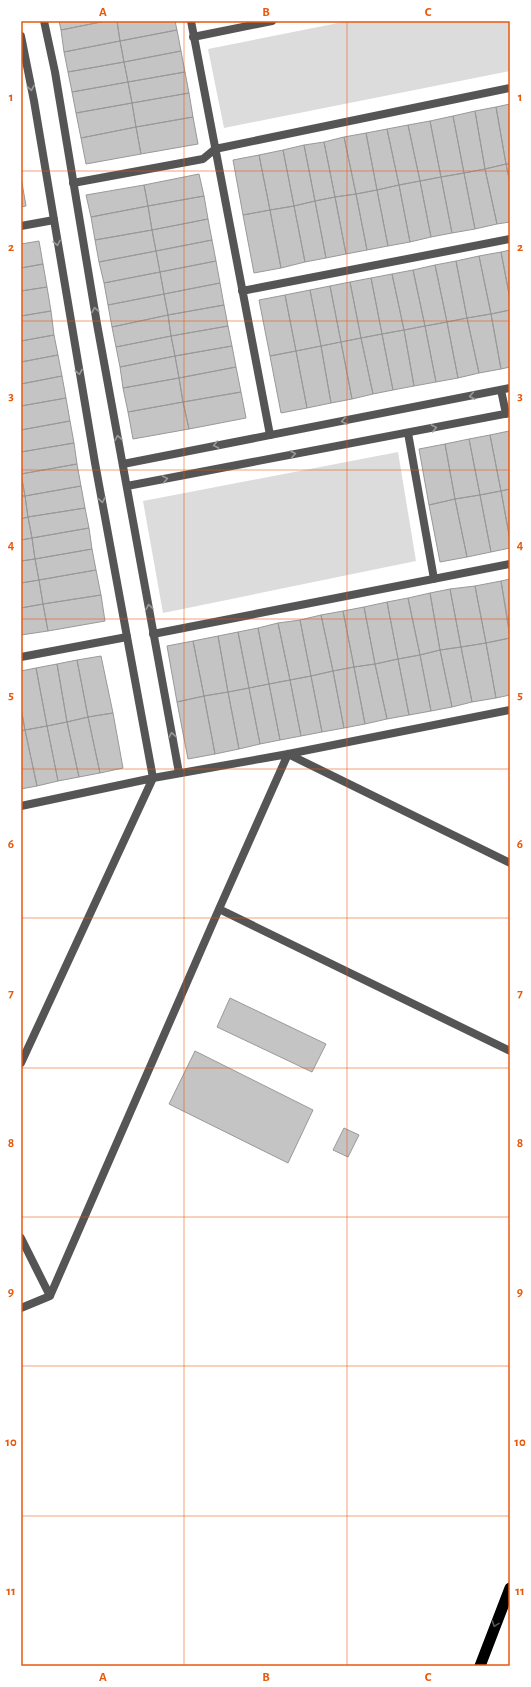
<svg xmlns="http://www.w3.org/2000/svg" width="531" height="1687" font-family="'Alegreya Sans',sans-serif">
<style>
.green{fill:#dcdcdc}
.building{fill:#c4c4c4;stroke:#999}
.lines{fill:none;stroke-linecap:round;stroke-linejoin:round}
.minor{stroke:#555;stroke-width:8}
.tertiary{stroke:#555;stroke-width:8}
.trunk{stroke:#000;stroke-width:11}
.oneway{stroke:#999}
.oneway2{stroke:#595959}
.grid{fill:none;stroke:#e8590c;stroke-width:1;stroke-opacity:0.55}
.neatline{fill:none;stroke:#e8590c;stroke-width:1.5}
.grid-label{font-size:13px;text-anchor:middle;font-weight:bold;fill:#e8590c}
</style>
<rect width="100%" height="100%" fill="#fff"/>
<path class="green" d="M348 21H510V71L224 128 208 49Z
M398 452 416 561 163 613 143 501Z"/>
<path class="building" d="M59 21H106L61 30Z
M106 21H117L120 41 64 52 61 30Z
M117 21H175L177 30 120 41Z
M177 30 181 51 124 62 120 41Z
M120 41 124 62 68 72 64 52Z
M181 51 185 72 128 82 124 62Z
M124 62 128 82 72 92 68 72Z
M185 72 189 93 132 103 128 82Z
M128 82 132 103 76 113 72 92Z
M189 93 193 117 136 127 132 103Z
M132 103 136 127 81 138 76 113Z
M510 104V164H506L496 107Z
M496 107 506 164 485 169 475 111Z
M475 111 485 169 464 173 453 116Z
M453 116 464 173 441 177 430 121Z
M193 117 198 144 141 154 136 127Z
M430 121 441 177 420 181 408 125Z
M408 125 420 181 399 185 387 129Z
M136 127 141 154 86 164 81 138Z
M387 129 399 185 377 190 366 133Z
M366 133 377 190 356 194 344 137Z
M344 137 356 194 335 197 324 142Z
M324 142 335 197 315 201 304 145Z
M304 145 315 201 294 206 283 150Z
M283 150 294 206 270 210 259 155Z
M259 155 270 210 243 215 233 160Z
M506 164 510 183V222L497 224 485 169Z
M506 164H510V183Z
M485 169 497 224 475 229 464 173Z
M464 173 475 229 452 233 441 177Z
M199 174 204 196 148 206 144 185Z
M21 177 26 206 21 207Z
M441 177 452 233 431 237 420 181Z
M420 181 431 237 410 242 399 185Z
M144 185 148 206 91 217 86 195Z
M399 185 410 242 388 246 377 190Z
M377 190 388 246 367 250 356 194Z
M356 194 367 250 346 254 335 197Z
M204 196 208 219 152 230 148 206Z
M335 197 346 254 326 258 315 201Z
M315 201 326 258 305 262 294 206Z
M148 206 152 230 95 240 91 217Z
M294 206 305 262 281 268 270 210Z
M270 210 281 268 254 273 243 215Z
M208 219 212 240 156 251 152 230Z
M152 230 156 251 99 262 95 240Z
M212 240 216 261 160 272 156 251Z
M39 241 43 264 21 268V244Z
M510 250V299L501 252Z
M156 251 160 272 104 283 99 262Z
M501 252 510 299V310L491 314 479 256Z
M479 256 491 314 467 318 456 261Z
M216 261 220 283 164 294 160 272Z
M456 261 467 318 447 322 435 265Z
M43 264 47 287 21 291V268Z
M435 265 447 322 425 326 413 270Z
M413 270 425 326 404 330 392 274Z
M160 272 164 294 108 305 104 283Z
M392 274 404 330 382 334 371 278Z
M371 278 382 334 361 338 350 282Z
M350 282 361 338 341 342 330 286Z
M220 283 224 305 168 315 164 294Z
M330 286 341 342 321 346 310 290Z
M47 287 51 311 21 316V291Z
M310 290 321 346 296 351 285 295Z
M164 294 168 315 112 327 108 305Z
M285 295 296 351 270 356 259 300Z
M224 305 228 326 171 336 168 315Z
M510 310V367L501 369 491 314Z
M51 311 54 335 21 341V316Z
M491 314 501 369 479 373 467 318Z
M168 315 171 336 116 347 112 327Z
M467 318 479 373 458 378 447 322Z
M447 322 458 378 436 382 425 326Z
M228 326 232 346 175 356 171 336Z
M425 326 436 382 414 386 404 330Z
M404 330 414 386 393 390 382 334Z
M382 334 393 390 373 394 361 338Z
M54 335 58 355 21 362V341Z
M171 336 175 356 120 367 116 347Z
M361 338 373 394 352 399 341 342Z
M341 342 352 399 331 403 321 346Z
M232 346 236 367 179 378 175 356Z
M321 346 331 403 307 408 296 351Z
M296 351 307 408 281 413 270 356Z
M58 355 62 376 21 384V362Z
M175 356 179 378 123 388 120 367Z
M236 367 241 392 183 402 179 378Z
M62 376 66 398 21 406V384Z
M179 378 183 402 128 412 123 388Z
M241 392 246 418 189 429 183 402Z
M66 398 70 421 21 430V406Z
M183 402 189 429 133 439 128 412Z
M70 421 74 443 21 452V430Z
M509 431 510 489 501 491 490 435Z
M490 435 501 491 480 495 469 439Z
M469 439 480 495 455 499 445 444Z
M74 443 77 464 21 474V452Z
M445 444 455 499 429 505 419 449Z
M77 464 81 486 25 496 21 474Z
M21 474 25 496H21Z
M81 486 85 508 28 517 25 496Z
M510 489V540L501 491Z
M501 491 510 540V548L491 552 480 495Z
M480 495 491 552 467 557 455 499Z
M21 496H25L28 517 21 519Z
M455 499 467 557 440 562 429 505Z
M85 508 89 528 32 538 28 517Z
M28 517 32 538 21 540V519Z
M89 528 92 549 35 559 32 538Z
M32 538 35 559 21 561V540Z
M92 549 96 570 39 580 35 559Z
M35 559 39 580 21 583V561Z
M96 570 101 595 43 604 39 580Z
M510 579V633L501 581Z
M39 580 43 604 21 608V583Z
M501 581 510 638 486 643 475 586Z
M475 586 486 643 461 647 450 589Z
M450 589 461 647 440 650 430 593Z
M430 593 440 650 420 655 408 598Z
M101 595 105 621 48 631 43 604Z
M408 598 420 655 398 659 387 602Z
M387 602 398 659 375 664 364 607Z
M43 604 48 631 21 635V608Z
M364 607 375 664 354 667 343 611Z
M343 611 354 667 333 671 321 615Z
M321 615 333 671 311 676 300 620Z
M300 620 311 676 290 680 278 623Z
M278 623 290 680 269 684 258 628Z
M258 628 269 684 249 688 238 632Z
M238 632 249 688 228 692 218 636Z
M218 636 228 692 204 696 193 641Z
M510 638V695L496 698 486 643Z
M193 641 204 696 177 702 167 646Z
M486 643 496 698 472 702 461 647Z
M461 647 472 702 452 707 440 650Z
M440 650 452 707 431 711 420 655Z
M420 655 431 711 409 715 398 659Z
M101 656 113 713 88 717 77 660Z
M398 659 409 715 387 719 375 664Z
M77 660 88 717 67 722 57 664Z
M57 664 67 722 47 726 36 668Z
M375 664 387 719 365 724 354 667Z
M354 667 365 724 344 728 333 671Z
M36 668 47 726 25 730 21 708V671Z
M333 671 344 728 322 732 311 676Z
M311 676 322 732 301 736 290 680Z
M290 680 301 736 280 740 269 684Z
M269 684 280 740 260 744 249 688Z
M249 688 260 744 239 749 228 692Z
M228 692 239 749 215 754 204 696Z
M204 696 215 754 188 759 177 702Z
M21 708 25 730 21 731Z
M113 713 123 768 100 773 88 717Z
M88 717 100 773 79 777 67 722Z
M67 722 79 777 58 781 47 726Z
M47 726 58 781 37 786 25 730Z
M25 730 37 786 21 789V731Z
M230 998 326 1044 312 1072 217 1027Z
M195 1051 313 1110 288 1163 169 1104Z
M344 1128 359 1135 348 1157 333 1150Z"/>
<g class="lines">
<path class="minor" d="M191 21 270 435
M193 37 272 21
M73 183 203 159 215 149 510 88
M21 226 54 220
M242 291 510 239
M408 433 434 579
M153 634 510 564
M21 657 127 637
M21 806 153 778 288 754 510 710
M219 909 510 1051
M21 1063 153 778
M21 1238 50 1296
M21 1308 50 1296 219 909 288 754 510 863"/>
<path class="tertiary" d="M44 21 55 72 97 324 179 773
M21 36 34 101 95 463 153 778
M501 390 506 414
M123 464 510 388
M127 486 510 413"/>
<path class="trunk" d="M480 1666 510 1588"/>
</g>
<defs><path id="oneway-chevron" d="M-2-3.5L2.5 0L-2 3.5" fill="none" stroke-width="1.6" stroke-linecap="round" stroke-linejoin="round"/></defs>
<g class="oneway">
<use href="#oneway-chevron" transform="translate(31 88) rotate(79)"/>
<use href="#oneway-chevron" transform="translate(57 243) rotate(80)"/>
<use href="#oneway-chevron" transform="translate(95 310) rotate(-100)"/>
<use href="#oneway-chevron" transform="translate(79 372) rotate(80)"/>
<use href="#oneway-chevron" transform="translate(472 396) rotate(169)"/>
<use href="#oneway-chevron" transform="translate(344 421) rotate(169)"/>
<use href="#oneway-chevron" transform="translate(434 428) rotate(-11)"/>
<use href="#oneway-chevron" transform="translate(118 438) rotate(-100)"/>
<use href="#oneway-chevron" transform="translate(216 445) rotate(169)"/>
<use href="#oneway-chevron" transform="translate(293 454) rotate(-11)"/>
<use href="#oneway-chevron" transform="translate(165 479) rotate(-11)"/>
<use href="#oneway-chevron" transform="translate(102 500) rotate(80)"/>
<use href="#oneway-chevron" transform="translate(149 607) rotate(-100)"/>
<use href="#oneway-chevron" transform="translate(172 735) rotate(-100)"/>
</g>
<use class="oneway2" href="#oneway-chevron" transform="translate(495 1624) rotate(110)"/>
<path class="grid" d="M184 21V1666M347 21V1666M21 171H510M21 321H510M21 470H510M21 619H510M21 769H510M21 918H510M21 1068H510M21 1217H510M21 1366H510M21 1516H510"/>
<rect width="531" height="1687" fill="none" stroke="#ffffff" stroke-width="44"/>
<rect x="22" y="22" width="487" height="1643" class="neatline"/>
<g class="grid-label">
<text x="103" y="16">A</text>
<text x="266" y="16">B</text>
<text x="428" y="16">C</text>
<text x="11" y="101">1</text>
<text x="520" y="101">1</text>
<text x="11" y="251">2</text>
<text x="520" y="251">2</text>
<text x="11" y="400">3</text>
<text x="520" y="400">3</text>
<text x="11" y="549">4</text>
<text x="520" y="549">4</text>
<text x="11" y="699">5</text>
<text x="520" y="699">5</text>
<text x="11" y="848">6</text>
<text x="520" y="848">6</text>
<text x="11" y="997">7</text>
<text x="520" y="997">7</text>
<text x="11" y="1147">8</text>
<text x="520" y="1147">8</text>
<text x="11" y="1296">9</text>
<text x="520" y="1296">9</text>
<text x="11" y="1446">10</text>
<text x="520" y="1446">10</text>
<text x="11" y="1595">11</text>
<text x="520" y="1595">11</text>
<text x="103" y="1681">A</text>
<text x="266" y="1681">B</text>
<text x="428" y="1681">C</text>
</g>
</svg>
